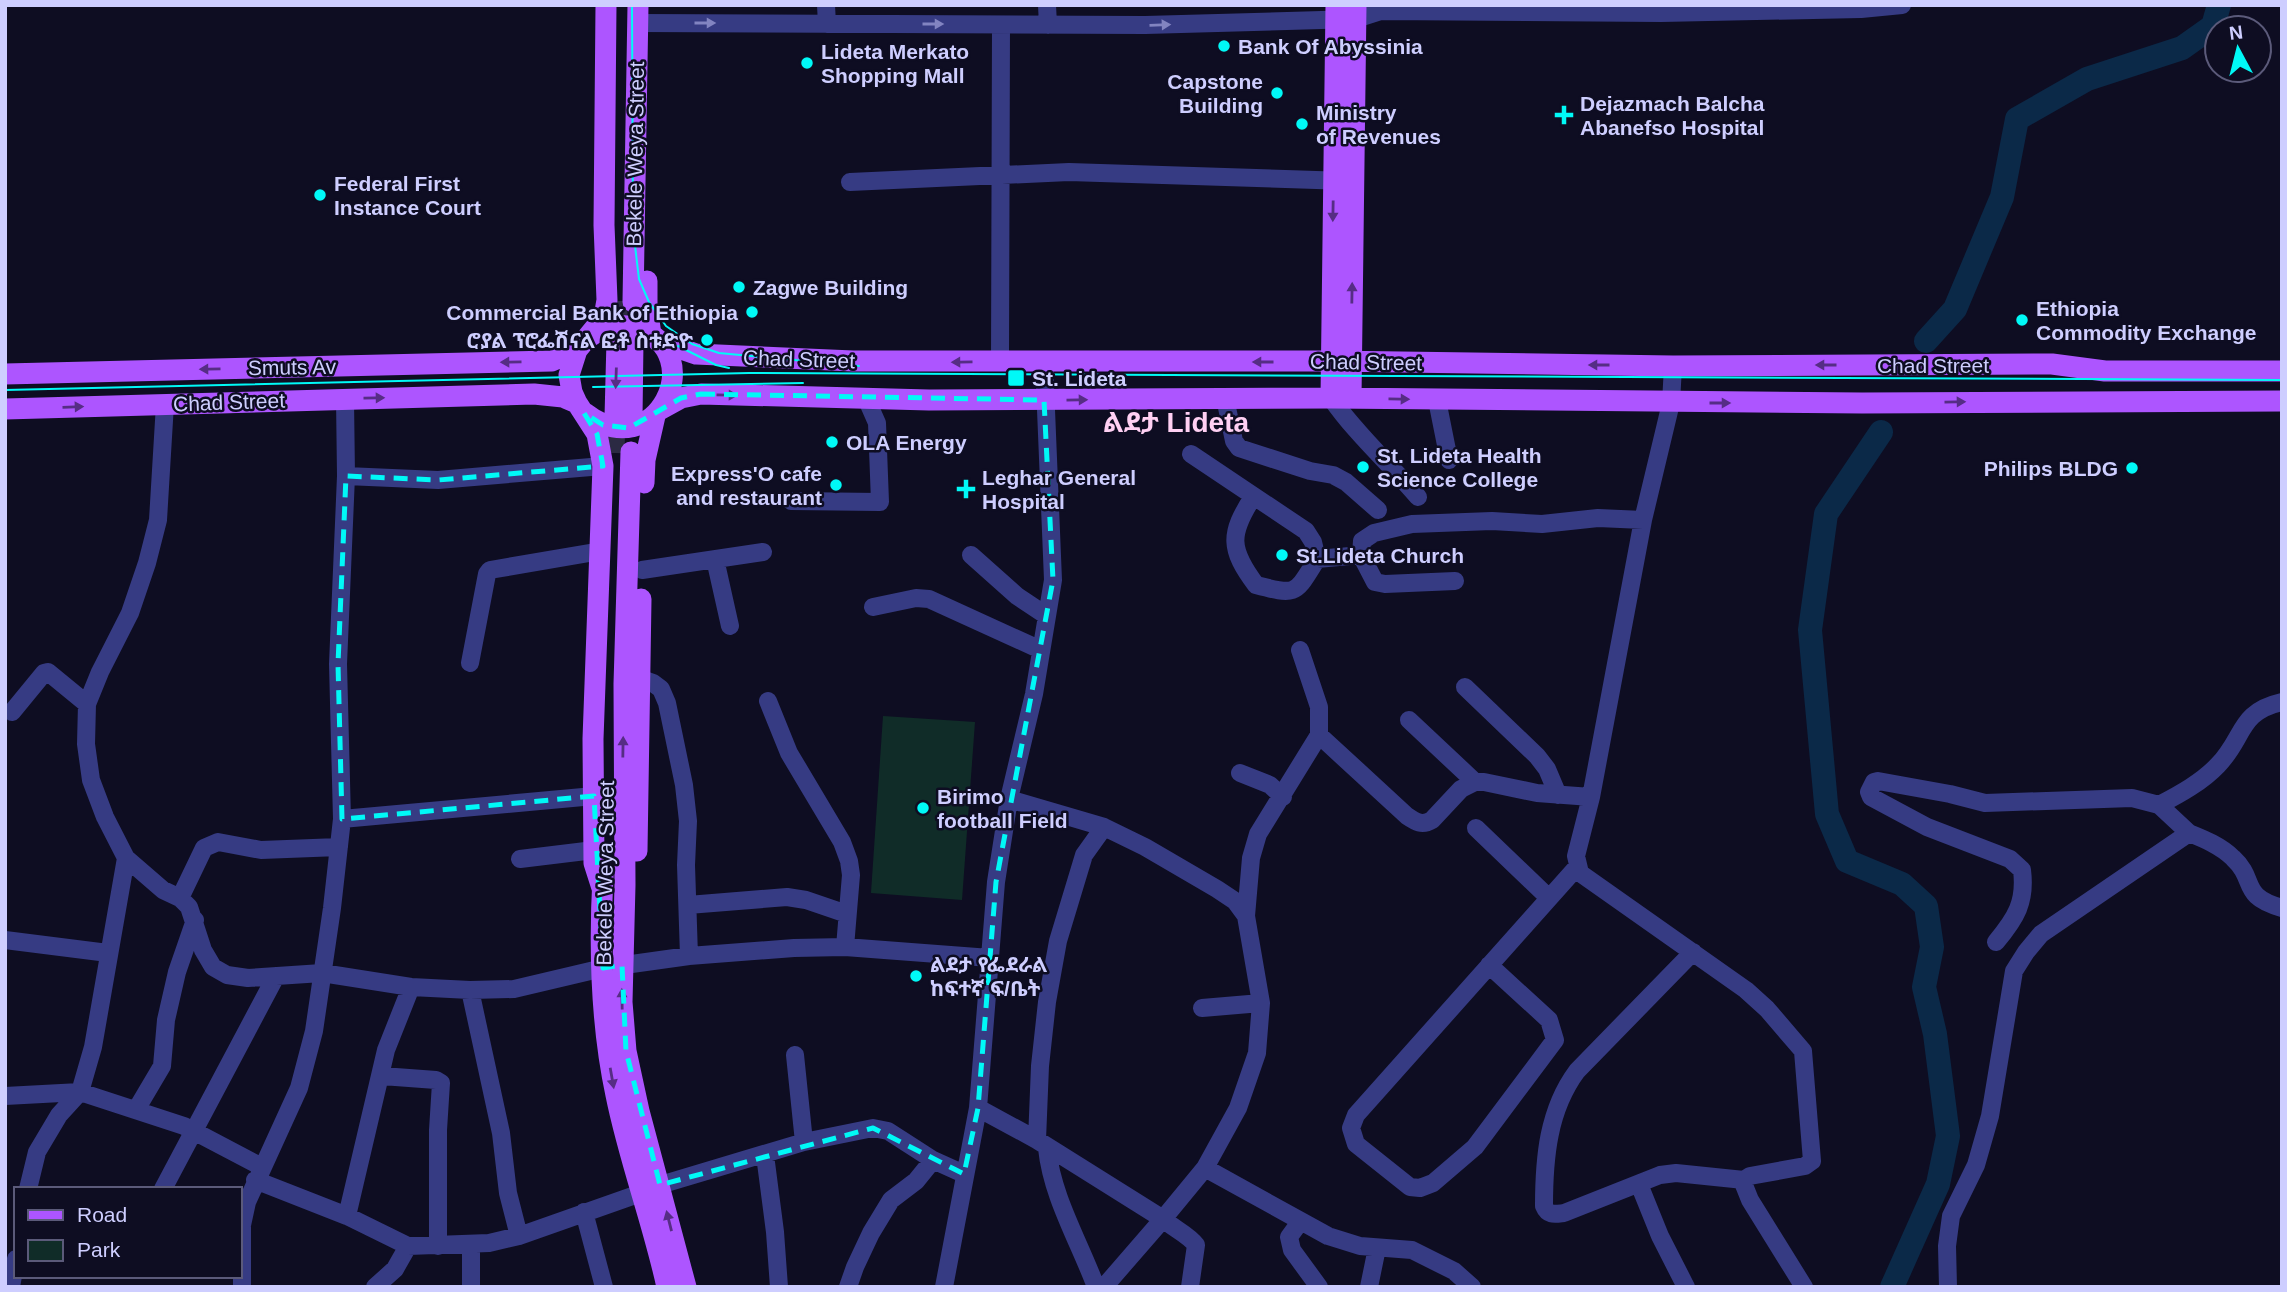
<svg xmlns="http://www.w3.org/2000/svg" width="2287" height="1292" font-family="Helvetica,'Noto Sans Ethiopic',sans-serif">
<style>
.green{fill:#102c28}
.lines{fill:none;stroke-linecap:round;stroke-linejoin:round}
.river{stroke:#0b2948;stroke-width:24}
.major-tunnel{stroke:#2b2a43;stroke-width:21;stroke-dasharray:21 10;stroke-linecap:butt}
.minor{stroke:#363b83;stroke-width:18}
.major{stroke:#ad55ff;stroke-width:21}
.tram{stroke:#00f9f7;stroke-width:2}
.oneway{fill:#8284c1}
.oneway2{fill:#562d85}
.marked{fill:none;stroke:#00f9f7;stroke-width:5;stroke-dasharray:14 9;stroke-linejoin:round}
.poi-dot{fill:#00f9f7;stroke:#0e0d22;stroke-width:2.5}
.labels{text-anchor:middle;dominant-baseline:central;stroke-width:5;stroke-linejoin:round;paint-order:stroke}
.poi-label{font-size:21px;font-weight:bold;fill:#ceceff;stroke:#0e0d22;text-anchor:start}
.street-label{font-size:21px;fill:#ceceff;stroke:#0e0d22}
.district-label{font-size:28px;font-weight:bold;fill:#ffd0f3;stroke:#0e0d22}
</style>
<rect width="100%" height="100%" fill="#0e0d22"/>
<path class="green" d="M883 716 975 722 962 900 871 893Z"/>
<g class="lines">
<path class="river" d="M1926 341 1955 309 2002 197 2017 119 2087 79 2182 48 2213 26 2219 5
M1881 432 1826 514 1810 630 1827 814 1847 861 1902 884 1926 906 1932 947 1924 987 1935 1034 1948 1136 1938 1184 1892 1287"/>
<path class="major-tunnel" d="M617 301V340
M614 453 615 417"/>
<path class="minor" d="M826 5 827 24
M1047 5 1048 25
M637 23 1145 25 1356 19 1381 11 1661 13 1861 9 1902 5
M850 182 1069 172 1347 181
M1000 361 1001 25
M1673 366 1671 403 1643 520 1591 797 1576 856 1580 873 1746 990 1767 1009 1803 1051 1812 1161 1805 1166 1750 1176 1744 1180V1185L1750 1200 1804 1287
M1225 398 1234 441 1239 448 1310 471 1333 475 1346 482 1378 510
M1331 398C1356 434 1389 463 1418 497
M1437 400 1449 460
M165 404 158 520 147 563 130 613 100 672 87 704 86 744 91 780 105 817 126 858 163 890 180 898 189 907 203 950 213 967 227 975 248 978 322 973 411 987 470 990 514 989 603 968 689 956 794 948 845 947 990 958
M1191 454 1306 531 1313 542 1317 559 1361 555
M346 476 438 480 603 466
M1253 497C1229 534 1229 549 1256 585 1298 596 1295 594 1317 559
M791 501 880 502 877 423 866 398
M971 555 1017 596 1047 616
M715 559 730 626
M642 570 763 552
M1455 581 1385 584 1375 582 1361 555 1362 541 1374 533 1412 524 1492 521 1542 524 1598 518 1643 520
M873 607 916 598 929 599 1041 650
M470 663 487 574 490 570 601 551
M639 678 653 683 661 689 667 703 684 785 688 821 686 865 689 956
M1465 687 1537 756 1547 769 1558 795
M768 701 789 753 842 842 849 861 851 875 845 947
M12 712 44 673 48 672 87 704
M1409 720 1475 782
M1319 735 1407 816C1416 822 1422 826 1432 820L1461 789 1475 782H1484L1537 793 1591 797
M1240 773 1270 785 1283 797
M1009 799 1104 827 1145 847 1217 889 1235 901 1246 916 1261 1003 1257 1053 1238 1108 1205 1168
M342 819 594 796
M1476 828 1549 898
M2189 833 2159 805C2180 794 2202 782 2218 765 2245 737 2238 712 2282 702
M520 859 594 850
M180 898 204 848 218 842 261 850 339 847
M688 905 787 897 806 900 847 914
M1246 916 1251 858 1258 834 1319 735V707L1300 650
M5 940 108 953
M1996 942C2016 918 2026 902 2022 870L2010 859 1927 827 1871 797 1869 792 1874 782 1878 781 1950 794 1985 803 2132 798 2159 805
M1693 952 1577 1071C1548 1110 1544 1158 1544 1206 1548 1216 1555 1214 1564 1213L1660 1175 1676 1173 1744 1180
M1489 965 1549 1020 1555 1040 1475 1147 1433 1183 1420 1188 1410 1187 1356 1144 1351 1128 1356 1115 1577 867
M470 990 501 1133 508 1193 519 1236
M1202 1008 1261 1003
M795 1055 804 1142
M382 1076 436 1080 441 1083 438 1130V1246
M5 1096 80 1092 184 1126 262 1167
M978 1108 1037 1140 1163 1219 1205 1168 1328 1236 1360 1246 1412 1250 1454 1271 1472 1287
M136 1110 162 1066 166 1020 177 972 195 920
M1037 1140 1040 1066 1047 1002 1058 941 1084 855 1104 827
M1047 1148C1052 1197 1079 1241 1096 1287
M765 1155 775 1232 779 1287
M255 1180 347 1216 408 1246 489 1243 519 1236 641 1193
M1639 1184 1660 1236 1686 1287
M660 1185 804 1142 873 1128 888 1131 933 1160 964 1174
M28 1189 37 1152 59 1115 80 1092 93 1047 126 858
M163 1189 276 976
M584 1212 604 1287
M347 1216 386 1050 411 987
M1300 1222 1289 1237 1292 1250 1319 1287
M11 1287 16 1259
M242 1287V1225L247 1202 299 1088 314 1031 332 908 342 819 338 664 346 476 345 399
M375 1287 395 1269 408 1246
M471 1287V1244
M848 1287 855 1267 871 1233 891 1200 916 1181 933 1160
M944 1287 978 1108 996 882 1009 799 1034 694 1053 580 1044 361
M1104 1287 1163 1219C1173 1228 1189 1235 1196 1245L1190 1287
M1369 1287 1377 1248
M1948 1287 1947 1246 1951 1216 1976 1165 1990 1116 2014 971 2026 952 2041 934 2189 833C2204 839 2221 846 2233 858 2257 880 2239 896 2282 908"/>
<path class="major" d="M647 281V306L651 335
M633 302 638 5
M658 341 696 354 853 361H1331L1673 366 2052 364 2105 371H2282
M5 374 552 361 577 350
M1331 398 1336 5
M1351 398 1356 5
M5 409 534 394 563 397 577 403
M661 409 681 398 701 394 929 400 1331 398 1862 403 2282 401
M585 413C655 468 712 353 637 328 621 323 605 326 591 336
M615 417 617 340
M632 418 633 341
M631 452 624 684 625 885 622 1002 626 1051 639 1111 686 1287
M644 483 645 460 655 416
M637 851 641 599
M603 876C599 949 601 1025 616 1095 629 1160 653 1222 667 1287
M602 888 594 863 593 739 603 466 597 434 577 403 572 392 569 375 577 350 604 317 607 300 604 225 606 5"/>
<path class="tram" d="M632 5 633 229 639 279 649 302 666 326 692 344 719 353 859 366
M678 346 716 365 729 368
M593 387 803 383
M5 390 749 373 2282 380"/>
</g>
<defs><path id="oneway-solid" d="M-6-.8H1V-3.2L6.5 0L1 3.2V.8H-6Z" transform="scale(1.75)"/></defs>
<g class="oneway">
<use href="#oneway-solid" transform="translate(705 23)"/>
<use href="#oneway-solid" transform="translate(933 24)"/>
<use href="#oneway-solid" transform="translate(1160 25) rotate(-2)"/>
</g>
<g class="oneway2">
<use href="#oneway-solid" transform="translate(1333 211) rotate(91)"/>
<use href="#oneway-solid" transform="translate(1352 293) rotate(-89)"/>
<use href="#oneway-solid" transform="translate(511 362) rotate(179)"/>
<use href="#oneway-solid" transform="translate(962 362) rotate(179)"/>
<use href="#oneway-solid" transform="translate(1263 362) rotate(180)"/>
<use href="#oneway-solid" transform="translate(1599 365) rotate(180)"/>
<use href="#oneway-solid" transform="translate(1826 365) rotate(180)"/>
<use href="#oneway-solid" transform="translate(210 369) rotate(179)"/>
<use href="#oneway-solid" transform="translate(616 378) rotate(92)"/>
<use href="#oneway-solid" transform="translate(727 395) rotate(1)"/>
<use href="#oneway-solid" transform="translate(374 398) rotate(-1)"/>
<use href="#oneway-solid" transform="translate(1399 399) rotate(1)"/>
<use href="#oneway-solid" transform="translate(1077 400) rotate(-1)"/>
<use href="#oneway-solid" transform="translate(1955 402) rotate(-1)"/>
<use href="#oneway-solid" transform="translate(1720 403)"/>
<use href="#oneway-solid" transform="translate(73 407) rotate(-2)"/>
<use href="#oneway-solid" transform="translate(623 747) rotate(-89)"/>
<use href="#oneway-solid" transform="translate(622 999) rotate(-91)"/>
<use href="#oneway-solid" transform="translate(612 1078) rotate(80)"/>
<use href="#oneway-solid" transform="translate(669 1221) rotate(-104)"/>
</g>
<path class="marked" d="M701 394 1044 400 1053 580 996 882 978 1108 964 1174 873 1128 660 1185 626 1051 622 965 603 968 594 796 342 819 338 664 346 476 438 480 603 466 597 434 584 413 603 425 629 428 681 398Z"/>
<g class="poi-dot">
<circle cx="1224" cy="46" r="7"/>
<circle cx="807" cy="63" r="7"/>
<circle cx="1277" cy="93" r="7"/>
<path d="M1560.5 104.5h7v7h7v7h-7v7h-7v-7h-7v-7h7z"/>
<circle cx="1302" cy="124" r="7"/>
<circle cx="320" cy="195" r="7"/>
<circle cx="739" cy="287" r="7"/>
<circle cx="752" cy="312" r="7"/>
<circle cx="2022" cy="320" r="7"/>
<circle cx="707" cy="340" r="7"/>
<rect x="1007" y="369" width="18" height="18" rx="3.5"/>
<circle cx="832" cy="442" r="7"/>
<circle cx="1363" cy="467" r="7"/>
<circle cx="2132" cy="468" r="7"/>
<circle cx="836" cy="485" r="7"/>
<path d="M962.5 478.5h7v7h7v7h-7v7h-7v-7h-7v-7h7z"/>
<circle cx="1282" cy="555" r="7"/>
<circle cx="923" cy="808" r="7"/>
<circle cx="916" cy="976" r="7"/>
</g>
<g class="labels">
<g class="poi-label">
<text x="1238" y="46">Bank Of Abyssinia</text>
<text x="821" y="51">Lideta Merkato<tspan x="821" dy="24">Shopping Mall</tspan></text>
<text x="1263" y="81" text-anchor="end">Capstone<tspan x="1263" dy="24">Building</tspan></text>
<text x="1580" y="103">Dejazmach Balcha<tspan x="1580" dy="24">Abanefso Hospital</tspan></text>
<text x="1316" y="112">Ministry<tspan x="1316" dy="24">of Revenues</tspan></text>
<text x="334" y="183">Federal First<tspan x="334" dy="24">Instance Court</tspan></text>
<text x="753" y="287">Zagwe Building</text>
<text x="2036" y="308">Ethiopia<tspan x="2036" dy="24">Commodity Exchange</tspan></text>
<text x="738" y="312" text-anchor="end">Commercial Bank of Ethiopia</text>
<text x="693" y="340" text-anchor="end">ሮያል ፕሮፌሽናል ፎቶ ስቱድዮ</text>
<text x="1032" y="378">St. Lideta</text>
<text x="846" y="442">OLA Energy</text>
<text x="1377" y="455">St. Lideta Health<tspan x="1377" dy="24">Science College</tspan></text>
<text x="2118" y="468" text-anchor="end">Philips BLDG</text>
<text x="822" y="473" text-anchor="end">Express'O cafe<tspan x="822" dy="24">and restaurant</tspan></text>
<text x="982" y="477">Leghar General<tspan x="982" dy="24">Hospital</tspan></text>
<text x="1296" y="555">St.Lideta Church</text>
<text x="937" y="796">Birimo<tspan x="937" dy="24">football Field</tspan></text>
<text x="930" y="964">ልደታ የፌደራል<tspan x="930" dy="24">ከፍተኛ ፍ/ቤት</tspan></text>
</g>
<g class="street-label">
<text transform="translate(635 154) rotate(-89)">Bekele Weya Street</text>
<text transform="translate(799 359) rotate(2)">Chad Street</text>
<text transform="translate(1366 362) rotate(1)">Chad Street</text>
<text x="1933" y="365">Chad Street</text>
<text transform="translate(292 367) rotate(-1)">Smuts Av</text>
<text transform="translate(229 402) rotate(-2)">Chad Street</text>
<text transform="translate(605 873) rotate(-89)">Bekele Weya Street</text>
</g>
<g class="district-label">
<text x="1176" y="422">ልደታ Lideta</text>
</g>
</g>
<rect width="2287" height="1292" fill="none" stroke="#ceceff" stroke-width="14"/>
<rect x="14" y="1187" width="228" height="91" fill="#0e0d22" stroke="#5b5a7a" stroke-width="2"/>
<rect x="28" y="1210" width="35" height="10" fill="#ad55ff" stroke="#5b5a7a" stroke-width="2"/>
<text x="77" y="1222" font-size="21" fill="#ceceff">Road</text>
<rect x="28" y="1240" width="35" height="21" fill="#102c28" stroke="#5b5a7a" stroke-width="2"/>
<text x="77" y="1257" font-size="21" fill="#ceceff">Park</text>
<g transform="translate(2238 49) rotate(353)"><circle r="33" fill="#0e0d22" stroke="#5b5a7a" stroke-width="2"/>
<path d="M0-5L12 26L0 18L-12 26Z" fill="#00f9f7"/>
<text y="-10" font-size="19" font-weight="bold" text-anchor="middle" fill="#ceceff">N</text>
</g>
</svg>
